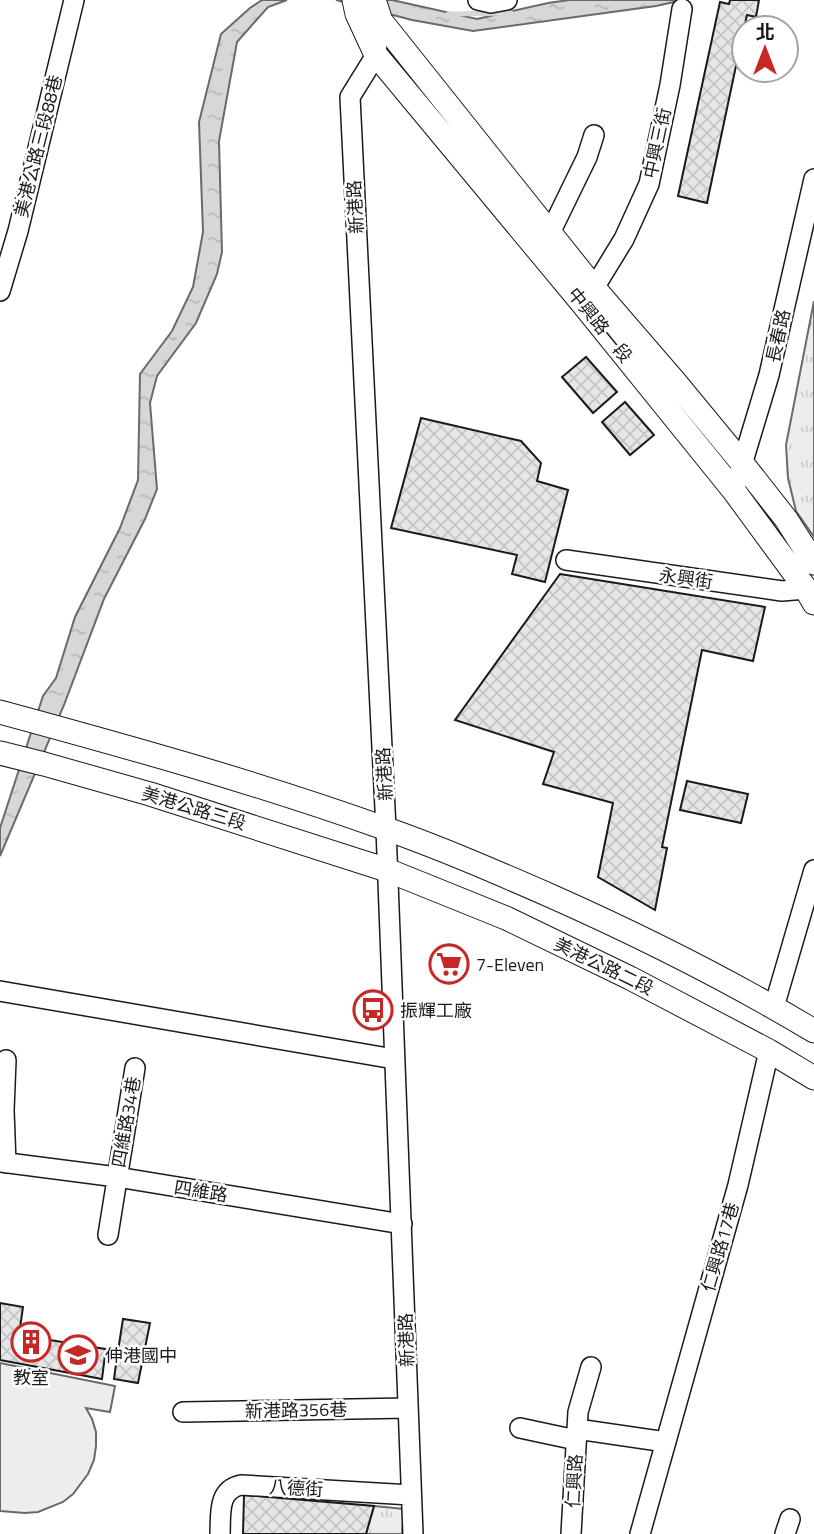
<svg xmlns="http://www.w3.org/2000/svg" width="814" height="1534" font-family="'Titillium Web','Noto Sans TC',sans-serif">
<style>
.grass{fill:url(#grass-tufts);stroke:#6a6a6a;stroke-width:2}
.built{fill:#ededed;stroke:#6a6a6a;stroke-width:2}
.water{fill:url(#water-ripples);stroke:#6a6a6a;stroke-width:2}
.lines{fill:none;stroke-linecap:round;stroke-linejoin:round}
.stream{stroke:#d7d7d7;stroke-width:5}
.building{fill:url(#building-cross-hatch);stroke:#1a1a1a;stroke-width:2}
.minor-casing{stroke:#1a1a1a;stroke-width:22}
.major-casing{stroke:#1a1a1a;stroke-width:25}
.minor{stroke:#fff;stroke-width:19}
.major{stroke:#fff;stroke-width:23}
.labels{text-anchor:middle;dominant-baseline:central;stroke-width:5;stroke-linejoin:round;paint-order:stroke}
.street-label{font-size:18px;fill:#1a1a1a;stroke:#fff}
.poi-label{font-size:18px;fill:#1a1a1a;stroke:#fff;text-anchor:start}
</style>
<defs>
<pattern id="grass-tufts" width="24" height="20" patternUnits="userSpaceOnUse" patternTransform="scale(1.75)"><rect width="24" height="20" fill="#ededed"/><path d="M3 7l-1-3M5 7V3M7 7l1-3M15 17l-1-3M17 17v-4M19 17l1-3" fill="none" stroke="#cbcbcb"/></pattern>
<pattern id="water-ripples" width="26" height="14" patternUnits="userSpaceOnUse" patternTransform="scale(1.75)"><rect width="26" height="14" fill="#d7d7d7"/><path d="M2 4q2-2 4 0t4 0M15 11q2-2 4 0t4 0" fill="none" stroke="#b8b8b8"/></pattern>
<pattern id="building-cross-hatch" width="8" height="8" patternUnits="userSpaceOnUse" patternTransform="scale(1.75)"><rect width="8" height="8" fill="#e6e6e6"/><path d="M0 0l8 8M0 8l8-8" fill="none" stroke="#c5c5c5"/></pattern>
</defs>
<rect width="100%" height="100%" fill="#fff"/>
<path class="grass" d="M814 301V537L796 511 788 478 786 445Z
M374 1506 404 1509 402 1534H366Z"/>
<path class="built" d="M0 1363 115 1386 110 1412 86 1408 92 1419 96 1432V1446L94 1460 88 1474 73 1494 63 1502 38 1512 25 1513 0 1511Z"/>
<path class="water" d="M262 0H287L268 7 237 42 219 141 222 252 217 274 196 323 157 376 150 403 157 489 145 519 104 599 64 705 0 856V828L43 696 56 678 75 617 120 528 138 480 140 374 172 331 193 287 203 232 199 122 221 34 250 8Z
M336 0H392L477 19 548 3 569 0H683L656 6 473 31 412 20Z"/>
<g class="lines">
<path class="stream" d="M448 14 511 13"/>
</g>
<path class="building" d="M730 0H759L756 17 747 15 744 28 707 203 678 196 720 2 729 4Z
M586 357 617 392 593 413 562 377Z
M625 402 654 435 630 455 602 422Z
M421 418 521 441 541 463 537 481 568 490 545 582 512 574 517 555 391 528Z
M560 574 765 607 753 661 702 650 662 847 667 848 655 910 598 877 613 803 543 784 554 752 455 720Z
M687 781 748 794 741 823 680 810Z
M0 1303 23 1307 19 1335 118 1351 123 1319 150 1323 138 1383 114 1379 117 1357 105 1355 102 1379 0 1360Z
M244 1495 374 1506 366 1534H243Z"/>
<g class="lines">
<g class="minor-casing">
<path id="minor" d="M478 0 491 3 507 0
M377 42 376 55 350 97 386 829 413 1534
M550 233 587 157 594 135
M0 291 18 231 74 0
M585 299 594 288 624 239 649 184 670 85 682 9
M734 491 769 375 814 179
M566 560 782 591 806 589
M0 991 394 1059
M774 1007 814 870
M0 1162 117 1177 402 1224
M6 1163 4 1110 6 1060
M108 1235 135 1068
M183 1412 408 1408
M520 1428 576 1440
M577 1429 666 1442
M220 1534C221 1515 217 1490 241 1485L411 1495
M571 1534 578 1412 591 1367
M640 1534 738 1185 769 1051
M785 1534 790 1519"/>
</g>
<g class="major-casing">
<path id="major" d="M354 0 357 14 376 55 582 303 734 491 806 589 814 603
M374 0 381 21 594 288 676 383 742 463 786 519 814 563
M0 712C129 747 258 783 384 828 441 848 496 872 551 896 641 936 729 980 814 1031
M0 753 44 764 150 794 387 870 506 918 630 978 769 1051 814 1078"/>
</g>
<use href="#minor" class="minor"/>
<use href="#major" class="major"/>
</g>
<defs>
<g id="supermarket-ring" transform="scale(2.0125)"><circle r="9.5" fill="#fff" stroke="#c62828" stroke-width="1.5"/><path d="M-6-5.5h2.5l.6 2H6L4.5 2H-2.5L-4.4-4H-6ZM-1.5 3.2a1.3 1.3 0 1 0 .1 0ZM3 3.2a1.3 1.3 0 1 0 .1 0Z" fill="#c62828"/></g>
<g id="bus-ring" transform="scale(2.0125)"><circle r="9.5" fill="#fff" stroke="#c62828" stroke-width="1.5"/><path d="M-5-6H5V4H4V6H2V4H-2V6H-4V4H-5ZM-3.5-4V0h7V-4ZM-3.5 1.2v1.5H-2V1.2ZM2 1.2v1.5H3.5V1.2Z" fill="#c62828"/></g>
<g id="building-ring" transform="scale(2.0125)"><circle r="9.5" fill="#fff" stroke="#c62828" stroke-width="1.5"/><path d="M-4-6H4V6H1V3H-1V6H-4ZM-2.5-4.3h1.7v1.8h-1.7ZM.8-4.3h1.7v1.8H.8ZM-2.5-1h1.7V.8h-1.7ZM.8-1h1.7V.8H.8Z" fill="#c62828"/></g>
<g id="school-ring" transform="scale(2.0125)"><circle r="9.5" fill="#fff" stroke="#c62828" stroke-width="1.5"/><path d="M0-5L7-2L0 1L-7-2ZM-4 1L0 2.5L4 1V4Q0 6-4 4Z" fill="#c62828"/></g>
</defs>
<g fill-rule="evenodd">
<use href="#supermarket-ring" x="449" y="964"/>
<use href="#bus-ring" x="373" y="1010"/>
<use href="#building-ring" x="31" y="1342"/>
<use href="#school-ring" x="78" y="1355"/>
</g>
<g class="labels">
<g class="street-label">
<text transform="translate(657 143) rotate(-78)">中興三街</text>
<text transform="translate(38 146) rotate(-76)">美港公路三段88巷</text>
<text transform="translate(355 207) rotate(-93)">新港路</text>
<text transform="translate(600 325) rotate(51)">中興路一段</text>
<text transform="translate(778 336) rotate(-78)">長春路</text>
<text transform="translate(686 578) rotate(8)">永興街</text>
<text transform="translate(384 774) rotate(-93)">新港路</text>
<text transform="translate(194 808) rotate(17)">美港公路三段</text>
<text transform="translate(604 966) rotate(26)">美港公路二段</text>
<text transform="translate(126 1122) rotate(-80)">四維路34巷</text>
<text transform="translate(201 1191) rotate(9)">四維路</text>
<text transform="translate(720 1247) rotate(-74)">仁興路17巷</text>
<text transform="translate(406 1340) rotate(-92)">新港路</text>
<text transform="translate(296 1410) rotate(-1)">新港路356巷</text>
<text transform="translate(574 1481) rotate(-87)">仁興路</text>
<text transform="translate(296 1488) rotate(3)">八德街</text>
</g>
<g class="poi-label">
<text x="476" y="964">7-Eleven</text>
<text x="400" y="1010">振輝工廠</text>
<text x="105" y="1355">伸港國中</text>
<text x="31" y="1377" text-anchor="middle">教室</text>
</g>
</g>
<g transform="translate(765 49)"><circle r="33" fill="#ffffff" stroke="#a3a3a3" stroke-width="2"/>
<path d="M0-5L12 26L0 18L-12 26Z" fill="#c62828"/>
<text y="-10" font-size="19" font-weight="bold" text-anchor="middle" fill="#1a1a1a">北</text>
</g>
</svg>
